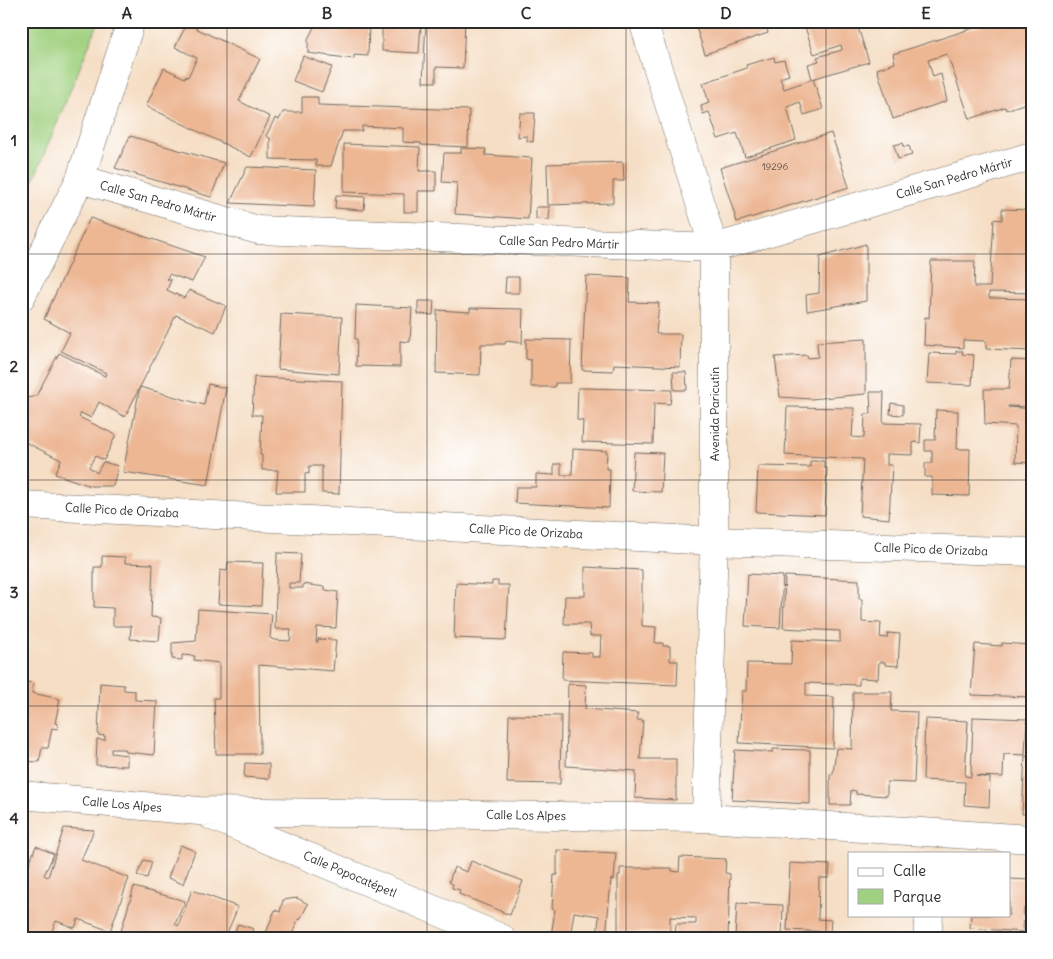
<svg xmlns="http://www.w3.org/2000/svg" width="1053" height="959" font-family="Delius,sans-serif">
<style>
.green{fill:#a0d180;stroke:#667e56}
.building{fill:#edb794}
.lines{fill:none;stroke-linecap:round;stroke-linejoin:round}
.minor-casing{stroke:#726a61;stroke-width:29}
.minor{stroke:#fff;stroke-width:28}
.grid{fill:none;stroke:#2b2b2b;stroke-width:1;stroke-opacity:0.55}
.labels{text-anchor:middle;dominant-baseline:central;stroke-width:4;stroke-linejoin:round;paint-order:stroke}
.number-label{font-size:10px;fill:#5c4e45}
.street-label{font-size:12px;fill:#2b2b2b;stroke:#fff}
.neatline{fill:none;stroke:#2b2b2b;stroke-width:2}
.grid-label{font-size:16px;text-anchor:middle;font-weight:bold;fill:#2b2b2b}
</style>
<rect width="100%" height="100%" fill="#fff"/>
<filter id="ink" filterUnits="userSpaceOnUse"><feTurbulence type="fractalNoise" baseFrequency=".02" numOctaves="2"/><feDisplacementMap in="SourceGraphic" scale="10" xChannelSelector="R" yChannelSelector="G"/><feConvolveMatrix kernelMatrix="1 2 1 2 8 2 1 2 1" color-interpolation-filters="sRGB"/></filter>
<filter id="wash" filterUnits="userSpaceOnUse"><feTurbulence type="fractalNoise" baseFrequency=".0096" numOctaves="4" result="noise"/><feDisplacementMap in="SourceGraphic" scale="20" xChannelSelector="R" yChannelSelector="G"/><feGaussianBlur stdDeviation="1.12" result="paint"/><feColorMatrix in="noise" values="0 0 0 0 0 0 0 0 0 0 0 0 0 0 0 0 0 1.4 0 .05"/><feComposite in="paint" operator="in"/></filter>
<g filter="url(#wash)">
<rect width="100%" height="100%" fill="#f5dec4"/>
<path class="green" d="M21 21H99L21 210Z"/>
<g id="blocks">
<path class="building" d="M317 21H369L368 56 354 55V59L308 53V39Z
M382 21H421L419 53 382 51Z
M426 21H465L463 68 436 67V82H423Z
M694 21H765L768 33 705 54Z
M803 21H856L869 62 812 79 808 64 819 61 817 57 842 50 841 45 814 54Z
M995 21H1032V101L1006 110 1005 107 970 119 947 54 928 60 933 77 941 74 947 101 893 119 877 69 895 63 893 54Z
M187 24 260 59 239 101 270 117 251 157 146 106 164 68 185 78V76L188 77 197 58 175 47Z
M303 56 332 67 322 92 293 81Z
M774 57 775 62 784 60 789 75 780 78 784 89 813 79 823 109 804 115 800 102 787 107 796 140 745 157 737 133 718 139 709 112 703 114 701 106 709 103 703 83 747 68 746 65Z
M302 97H318V105L469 110 468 147 421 145V143L403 142V128L362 126V131H343L331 166H316V160L270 159V138L266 136 275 118 279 120 283 112H302Z
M520 113H535L533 142 527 141V136L518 137Z
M831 133 849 187 737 222 720 168Z
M130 136 224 163 211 197 115 168Z
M903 143 904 147 909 146 912 155 898 159 894 145Z
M344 144 420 147 419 171H436V191H418V212H404V194L344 192Z
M461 148 486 149 485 155 532 158 528 219 455 214 457 183 442 182 444 153H461Z
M623 162 624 181H613V203L548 205 547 164Z
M247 167 316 170 314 207 230 203Z
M336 195 365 197 364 210 335 208Z
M536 207H550L549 220 536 219Z
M1002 209 1032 210V293L989 292V298L1032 299V351L986 349V341L963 340V348L924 345 925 317 929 318 931 261H975L974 287H990L994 219 1002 220Z
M90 218 205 257 192 282 169 274 167 279 171 280 167 290 184 298 189 290 226 306 215 332 176 315 125 417 99 402 91 418 81 413 79 417 116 435 104 460 95 456 89 467 97 473 103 462 118 466 113 486H91L55 474 61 460 21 440V412L28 398 36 396 59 353 105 376 106 373 61 351 70 333 44 319Z
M866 244V301L807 311 806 295 819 293 820 257Z
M586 276 630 278 629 302 659 303 656 334H681L680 367 614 364 613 371 582 370Z
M506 277H519V293H505Z
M418 301H434L433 315 418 314Z
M356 305 412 308 410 342 400 341V367L356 366 357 339H355Z
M470 308 523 309 522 343 506 341 505 344H481L480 375 436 373 437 310 470 312Z
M281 314 342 317 339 374 278 369Z
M526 339 571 340 570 383H555V387H531V360L526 359Z
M866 339V394L811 399 780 397 775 357 807 355 808 358 818 357 817 342Z
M956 351H963L962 354 974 355 972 385 927 383 929 353 956 354Z
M1011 360 1032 361V407L1008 406V407L1032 409V463L1015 462 1016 426 985 424 984 389H1009Z
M673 372H686L687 390H674Z
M254 377 342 381 339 494 322 493V466H309V474L305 473V492H276L278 470H262V455H260L262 415H252Z
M208 384 226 388 208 485 123 472 140 387 204 405Z
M578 388H584L672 390 670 404 654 403 653 444 582 442 583 421 577 420Z
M870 392H884L883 423 921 424 920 443 913 442V455L887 454V465H892L889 519 860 516 863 459 785 455 787 407 854 408 852 437 864 438 865 414H871Z
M891 403 903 405V415L890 414Z
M936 410 958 411 957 449H970L969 496 932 495V477H925V463H932V451H925V440H935Z
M573 449 607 451 606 469H610L609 508 515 503 516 487H536V474L554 475V464H561V475H572Z
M634 452 663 453 661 492 632 491Z
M810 461H824V468H827L825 515 756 512 758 466 810 467Z
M277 553 301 554 299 583H289V588H303V584L325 587V590L338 592 336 628 317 627 316 642H318V639L336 640 333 671 259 665 260 754H216L214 698H219V663L194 660 195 656 182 655V660L172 659V643L196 641 198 609 272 614 270 638 274 640 290 641 291 629H275Z
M102 556 125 557V563L153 564 151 617 161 618 159 641 130 639 131 626H113V608L94 607V567H102Z
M228 562 263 563 261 606 218 604 220 570 227 571Z
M585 567 642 570V626L656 627 655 643H663V646H670V661H678L677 685 562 680 563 652 592 653V657H600L601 636H590L589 624H564L565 596H585Z
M748 574 783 576 780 628 745 626Z
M785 576 859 580V599H862V622L881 623 880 637 887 638 888 633 900 634 898 666 885 665V662H879L878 679 859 678V685L806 683V696L834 697 833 748 739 743 742 691H746L747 663 791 664 792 640 840 642V631L783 628Z
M492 581H498V585H509L506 640 454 638 456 583 492 585Z
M1002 643 1031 645 1029 661H1032V697L971 695 975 644 1002 646Z
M21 681 33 683 32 693 60 699 55 723 58 724 57 729 52 728 48 748H42L39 762 21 761Z
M100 683 124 685V690L135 691V700L157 701 154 755 126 752 125 749H111V753L127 755V766L96 765 97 739 105 740V736L98 735Z
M568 684 586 685 585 709 638 713 637 720H643L640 759H676V800L635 798 636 771 566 766Z
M853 692H892L891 711 917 712 914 783 887 782V796L856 794V791L851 790 850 805H830V774H833L836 748 852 749Z
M509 715 561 716 560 784 507 783Z
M973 717 1027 719 1025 755 1004 754 1003 777 976 776 990 778 989 807 964 805 965 782 923 780 925 719 968 721 965 776 971 777Z
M773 749 810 750V804L732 800 735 750 773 752Z
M1025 756 1032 757V814H1022Z
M245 763 269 764V779L244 777Z
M64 828 94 830 81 860 129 878 110 931 78 919 75 928 56 921 49 938H21V886L28 869H27L36 846 54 854 44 875 48 877Z
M180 845 195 851 183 884 168 878Z
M557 850 616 853 614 880 611 879 606 938H597L599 916 574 912 570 938 551 936 555 910 552 909 554 875H557Z
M680 857 726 859 725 873 730 874 728 938H675L676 924H696V918L670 917V933L618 931V875H620V868H672V871L679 872Z
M144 860 152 862 147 878 137 875Z
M471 861 523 881 510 915 459 894 460 890 452 888 453 884 449 882 454 867 467 872Z
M790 863 830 865 829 878H819L818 919 831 920 830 932 787 930Z
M1009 879 1032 880V909L1024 908 1023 932 970 928 971 915H1009Z
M134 887 185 901 175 924 178 926 192 890 238 907 225 938H119Z
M297 898 308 904 300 920 298 919 291 938H264L275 910 280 912 283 900Z
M737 903 783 905 782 938H735Z
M238 924 254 929 252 935H255V938H232Z"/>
</g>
</g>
<g filter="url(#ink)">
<use href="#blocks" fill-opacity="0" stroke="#726a61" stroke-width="1"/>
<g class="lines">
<g class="minor-casing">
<path id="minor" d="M643 21 714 248V541L706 818
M80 179 258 230 714 248 1032 156
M21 297 80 179 131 21
M21 505 714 541 1032 552
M21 795 199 811 706 818 1032 839
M212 816 501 938
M927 938 929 915"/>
</g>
<use href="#minor" class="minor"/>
</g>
</g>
<path class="grid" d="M227 21V938M427 21V938M626 21V938M826 21V938M21 254H1032M21 480H1032M21 706H1032"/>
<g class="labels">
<g class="number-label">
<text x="775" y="166">19296</text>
</g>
<g class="street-label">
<text transform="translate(954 178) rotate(-16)">Calle San Pedro Mártir</text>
<text transform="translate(158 201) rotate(16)">Calle San Pedro Mártir</text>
<text transform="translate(559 242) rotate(2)">Calle San Pedro Mártir</text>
<text transform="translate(714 414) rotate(-90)">Avenida Paricutín</text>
<text transform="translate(122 510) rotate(3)">Calle Pico de Orizaba</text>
<text transform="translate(526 531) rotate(3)">Calle Pico de Orizaba</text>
<text transform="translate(931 549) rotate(2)">Calle Pico de Orizaba</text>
<text transform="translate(122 804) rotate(5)">Calle Los Alpes</text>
<text transform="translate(526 815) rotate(1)">Calle Los Alpes</text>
<text transform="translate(350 874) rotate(23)">Calle Popocatépetl</text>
</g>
</g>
<rect width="1053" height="959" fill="none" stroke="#fff" stroke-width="55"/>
<rect x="848" y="852" width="162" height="65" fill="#ffffff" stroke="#aaaaaa"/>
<rect x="858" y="868" width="25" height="8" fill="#ffffff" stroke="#aaaaaa"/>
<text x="893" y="876" font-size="15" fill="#2b2b2b">Calle</text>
<rect x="858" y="889" width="25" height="15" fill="#a0d180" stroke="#aaaaaa"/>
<text x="893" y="902" font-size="15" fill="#2b2b2b">Parque</text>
<rect x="28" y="28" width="998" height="904" class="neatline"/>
<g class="grid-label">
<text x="127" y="19">A</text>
<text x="327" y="19">B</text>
<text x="526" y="19">C</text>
<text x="726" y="19">D</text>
<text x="926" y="19">E</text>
<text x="14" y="146">1</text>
<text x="14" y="372">2</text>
<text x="14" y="598">3</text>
<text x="14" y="824">4</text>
</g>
</svg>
